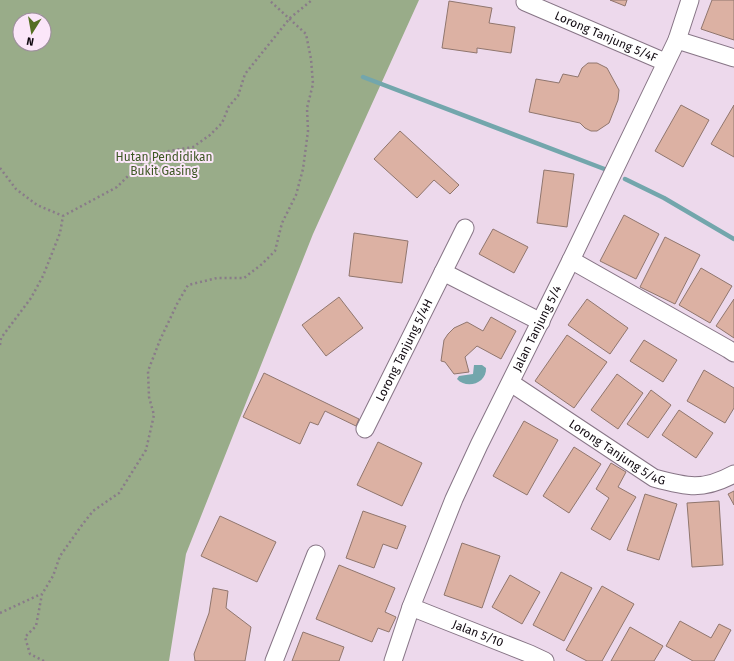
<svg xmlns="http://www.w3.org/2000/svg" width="734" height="661" font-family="'Fira Sans',sans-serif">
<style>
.forest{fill:#99ac89;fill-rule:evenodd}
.water{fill:#73a6ac}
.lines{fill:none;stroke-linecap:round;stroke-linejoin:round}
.stream{stroke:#73a6ac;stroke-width:4.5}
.building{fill:#dcb1a3;stroke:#90766e}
.minor-casing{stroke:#877586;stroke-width:19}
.path{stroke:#897b89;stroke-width:2.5;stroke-dasharray:2 3;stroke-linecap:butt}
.minor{stroke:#fff;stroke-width:17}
.labels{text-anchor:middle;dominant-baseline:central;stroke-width:4;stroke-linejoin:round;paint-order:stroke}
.street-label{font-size:12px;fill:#100910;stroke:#fbe6f9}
.park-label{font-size:12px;fill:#3c5722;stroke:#fbe6f9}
</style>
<rect width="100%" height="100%" fill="#edd9ec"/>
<path class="forest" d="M0 0H419L313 234 186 554 169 661H0ZM20 20H44V44H20Z"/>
<path class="water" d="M474 365H482L486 368C487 383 467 390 457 379L459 376 473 374Z"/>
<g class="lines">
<path class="stream" d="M363 77 607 170
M625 179 664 198 734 239"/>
</g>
<path class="building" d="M610 0H627L625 6Z
M712 0H734V40L701 29Z
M449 1 492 8 489 23 515 27 511 53 477 48V53L442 48Z
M588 63H597L607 68 619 90 618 100 609 123 597 131H591L585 128 580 123 529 112 536 79 559 83 563 74 578 77 582 68Z
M681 105 709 120 683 167 655 151Z
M734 105V157L711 144Z
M400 131 459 185 450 194 434 180 417 198 374 159Z
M544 170 574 174 567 227 537 223Z
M624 215 659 234 636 279 600 261Z
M493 229 528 247 514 273 479 254Z
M354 233 408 241 402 283 349 276Z
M665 237 700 255 675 304 640 287Z
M701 268 732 286 710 323 679 305Z
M339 297 363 328 326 356 302 325Z
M587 299 628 328 610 354 568 325Z
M734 299V338L716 326Z
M491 317 516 331 501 359 477 346 465 357 469 372 454 374 445 362 441 361 444 340 448 334 454 328 467 322 483 331Z
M567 335 607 362 574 408 535 381Z
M644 340 677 360 663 382 630 361Z
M704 370 734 388V408L725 423 687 401Z
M264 373 359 419 356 426 325 411 318 425 310 422 300 444 243 417Z
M617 374 643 393 618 429 591 410Z
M651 390 671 405 648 438 627 424Z
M679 410 713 433 696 458 662 435Z
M524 421 558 440 527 495 493 476Z
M378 442 422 463 402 506 357 485Z
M574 447 601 464 569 513 543 496Z
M611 463 626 472 618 487 636 497 610 540 591 529 609 498 596 489Z
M734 491V505L728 494Z
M645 494 677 504 659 560 627 550Z
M719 501 723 565 692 567 687 503Z
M363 511 406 526 397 549 383 544 374 568 346 558Z
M220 516 276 542 257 582 201 556Z
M462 543 500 556 482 608 444 595Z
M339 565 395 588 385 612 396 617 389 632 378 628 372 642 316 619Z
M561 572 592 588 564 641 533 625Z
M510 575 540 592 522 624 492 607Z
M602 586 634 604 602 661H587L566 650Z
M213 588 228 591 226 608 251 627 245 661H195L194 654 209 613Z
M680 621 711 638 719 624 731 630 714 661H693L666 646Z
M630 627 663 646 654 661H611Z
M303 632 344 647 339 661H292Z"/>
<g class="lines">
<g class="minor-casing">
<g id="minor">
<path id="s1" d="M525 2 665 62"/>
<path d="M677 40 734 58"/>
<path d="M571 260 728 349 734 353"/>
<path d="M443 272 541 322"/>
<path id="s2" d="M511 383 654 478C687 487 703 491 734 474"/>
<path id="s3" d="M365 429 465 228"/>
<path id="s4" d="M411 607 530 654 545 661"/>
<path d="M274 661 316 554"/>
<path id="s5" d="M393 661 411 607 454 499 479 445 571 260 677 40 690 0"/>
</g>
</g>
<path class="path" d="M0 168 16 189 37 205 63 216
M0 345 1 338 31 298 43 276 60 233 63 216 117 187 142 162 169 151 193 147 210 135 222 123 229 106 238 96 245 74 290 18 312 0
M0 613 41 594
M44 661 30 654 25 637 36 626 42 594 53 576 60 556 82 525 93 511 119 493 146 450 154 415 149 397 148 371 160 340 177 304 188 285 217 278H244L262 264 275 251 282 223 296 195 303 169 308 131 307 108 313 84 311 59 306 34 269 0"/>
<use href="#minor" class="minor"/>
</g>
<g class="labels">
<g class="street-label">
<text stroke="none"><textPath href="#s1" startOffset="88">Lorong Tanjung 5/4F</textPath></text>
<text stroke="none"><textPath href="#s5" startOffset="363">Jalan Tanjung 5/4</textPath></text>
<text stroke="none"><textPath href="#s3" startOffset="88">Lorong Tanjung 5/4H</textPath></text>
<text stroke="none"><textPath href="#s2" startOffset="127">Lorong Tanjung 5/4G</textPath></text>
<text stroke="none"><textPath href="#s4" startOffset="72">Jalan 5/10</textPath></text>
</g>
<g class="park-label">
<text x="164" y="157">Hutan Pendidikan<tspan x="164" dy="14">Bukit Gasing</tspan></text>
</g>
</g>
<g transform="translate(32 32) rotate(191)"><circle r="19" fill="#fbe6f9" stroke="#9d8e9c"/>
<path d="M0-3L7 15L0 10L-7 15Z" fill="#556f22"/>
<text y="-6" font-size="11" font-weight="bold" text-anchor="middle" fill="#100910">N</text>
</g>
</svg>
